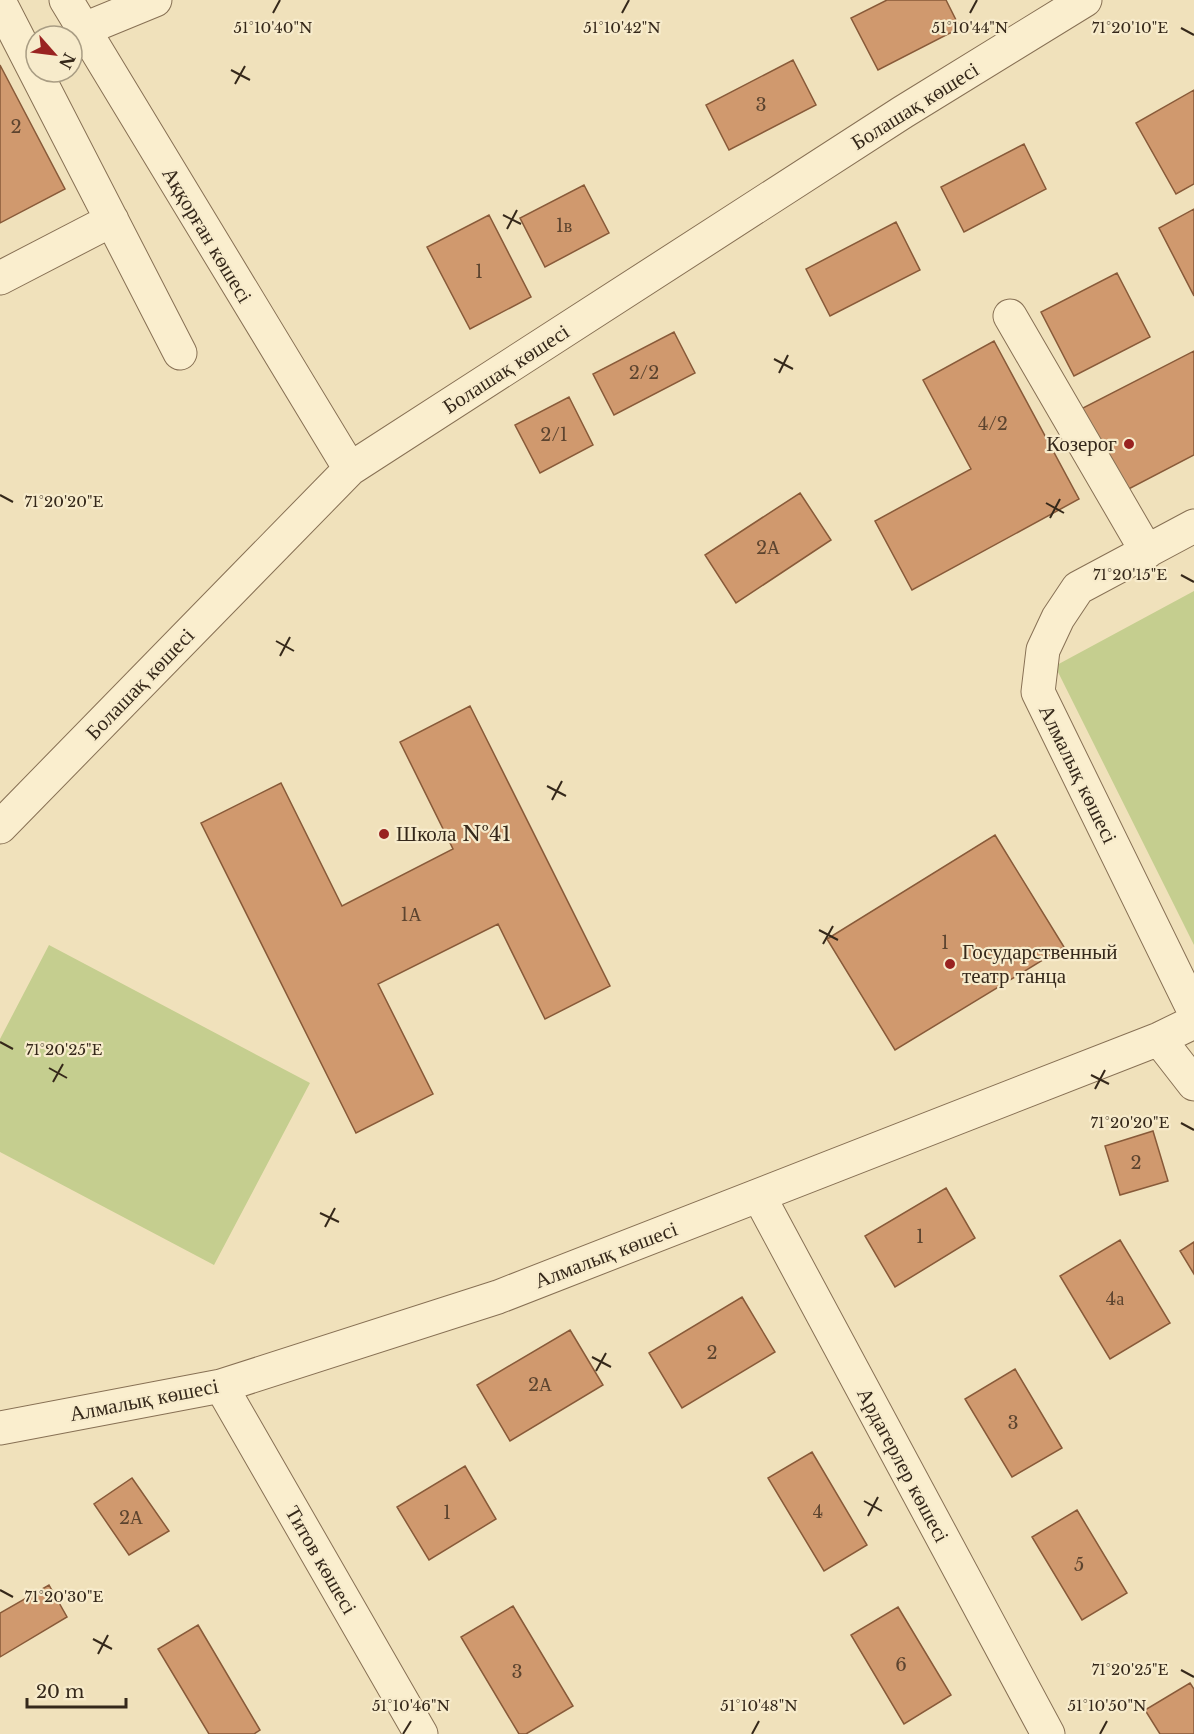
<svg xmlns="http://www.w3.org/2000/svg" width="1194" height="1734" font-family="'Libre Baskerville',serif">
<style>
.green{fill:#c5ce8f}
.building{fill:#d0996e;stroke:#885a39;stroke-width:1.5}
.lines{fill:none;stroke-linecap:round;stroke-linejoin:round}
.minor-casing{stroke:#877054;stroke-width:35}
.minor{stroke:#faeece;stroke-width:33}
.ticks{fill:none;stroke:#35281a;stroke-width:2}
.poi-dot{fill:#992321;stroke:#f7ebcb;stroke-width:2}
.labels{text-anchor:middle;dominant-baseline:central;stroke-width:4.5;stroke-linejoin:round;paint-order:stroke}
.number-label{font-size:18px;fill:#5c442f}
.street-label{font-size:21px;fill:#35281a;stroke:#f7ebcb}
.poi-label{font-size:21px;fill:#35281a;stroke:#f7ebcb;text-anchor:start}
.ticks-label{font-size:15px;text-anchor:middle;fill:#35281a;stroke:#f7ebcb;stroke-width:4.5;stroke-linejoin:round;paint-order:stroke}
</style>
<rect width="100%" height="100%" fill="#f0e1bb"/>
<path class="green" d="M1194 591V945L1055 666Z
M49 945 310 1083 214 1265 0 1152V1039Z"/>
<path class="building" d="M887 0H946L960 28 878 70 851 18Z
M793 60 816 105 729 150 706 105Z
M0 65 65 189 0 223Z
M1194 90V184L1176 194 1136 123Z
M1024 144 1046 189 964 232 941 187Z
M584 185 609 233 545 267 520 218Z
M1194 209V296L1159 228Z
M489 215 531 297 470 329 427 247Z
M896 222 920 270 830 316 806 269Z
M1117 273 1150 337 1074 376 1041 312Z
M674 332 695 373 614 415 593 374Z
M994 341 1079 499 912 590 875 521 971 469 923 380Z
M1194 351V455L1121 493 1079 410Z
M569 397 593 445 540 473 515 425Z
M800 493 831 540 736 603 705 555Z
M470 706 610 986 545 1019 498 924 378 984 433 1094 356 1133 201 823 281 783 342 906 453 849 400 742Z
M995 835 1064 947 895 1050 827 939Z
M1153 1131 1168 1181 1120 1195 1105 1146Z
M946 1188 975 1238 895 1287 865 1236Z
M1120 1240 1170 1323 1110 1359 1060 1276Z
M1194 1242V1274L1180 1251Z
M742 1297 775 1352 682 1408 649 1353Z
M570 1330 603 1385 510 1441 477 1385Z
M1015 1369 1062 1448 1012 1477 965 1399Z
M812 1452 867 1545 824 1571 768 1478Z
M465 1466 496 1519 429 1560 397 1507Z
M132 1478 169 1531 129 1555 94 1504Z
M1077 1510 1127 1593 1082 1620 1032 1537Z
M49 1585 67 1617 0 1657V1613Z
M513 1606 573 1706 526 1734H519L461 1637Z
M898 1607 951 1695 904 1724 851 1635Z
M198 1625 260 1730 254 1734H209L158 1649Z
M1190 1683 1194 1689V1734H1160L1145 1710Z"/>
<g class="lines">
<g class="minor-casing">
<path id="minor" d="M66 0 350 469
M0 3 180 353
M82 30 155 0
M0 278 112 220
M1010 316 1147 552
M1194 526 1078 588 1058 618 1043 650 1038 692 1194 1011
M0 827 350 469 903 112 1085 0
M1159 1039 1194 1084
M759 1196 1048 1734
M221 1386 421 1734
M0 1428 221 1386 498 1297 1159 1039 1194 1022"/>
</g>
<use href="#minor" class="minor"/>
</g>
<path class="ticks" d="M273 13 280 0M622 13 629 0M970 13 977 0M1181 28 1194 35M231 70 250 80M235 84 245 66M503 215 521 224M507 229 517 210M774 359 793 369M779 373 788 355M0 495 13 502M1046 503 1064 513M1050 518 1060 499M1181 575 1194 582M276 641 294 651M280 656 290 637M547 786 566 796M552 800 562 781M819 930 838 940M823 944 833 926M0 1042 13 1049M49 1068 67 1078M1091 1075 1109 1084M53 1082 63 1064M1095 1089 1105 1070M1181 1123 1194 1130M320 1213 339 1222M325 1227 335 1208M592 1357 611 1367M596 1371 606 1353M864 1501 882 1511M868 1516 878 1497M0 1590 13 1597M93 1639 112 1649M98 1654 108 1635M1181 1670 1194 1677M403 1734 411 1721M752 1734 759 1721M1100 1734 1107 1721"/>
<g class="poi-dot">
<circle cx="1129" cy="444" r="6"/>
<circle cx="384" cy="834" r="6"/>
<circle cx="950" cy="964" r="6"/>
</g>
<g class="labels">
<g class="number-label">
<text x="761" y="105">3</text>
<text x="16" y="127">2</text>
<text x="564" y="226">1в</text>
<text x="479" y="272">1</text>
<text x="644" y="373">2/2</text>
<text x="993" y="424">4/2</text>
<text x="554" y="435">2/1</text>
<text x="768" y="548">2А</text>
<text x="411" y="915">1А</text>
<text x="945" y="943">1</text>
<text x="1136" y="1163">2</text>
<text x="920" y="1237">1</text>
<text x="1115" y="1299">4а</text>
<text x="712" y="1353">2</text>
<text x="540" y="1385">2А</text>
<text x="1013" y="1423">3</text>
<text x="818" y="1512">4</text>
<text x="447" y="1513">1</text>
<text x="131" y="1518">2А</text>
<text x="1079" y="1565">5</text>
<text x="901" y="1665">6</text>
<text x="517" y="1672">3</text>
</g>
<g class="street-label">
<text transform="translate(915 106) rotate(-32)">Болашақ көшесі</text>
<text transform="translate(207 235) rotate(59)">Аққорған көшесі</text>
<text transform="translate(506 369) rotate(-33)">Болашақ көшесі</text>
<text transform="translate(140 684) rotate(-46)">Болашақ көшесі</text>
<text transform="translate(1078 774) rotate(64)">Алмалық көшесі</text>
<text transform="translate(606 1255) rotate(-21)">Алмалық көшесі</text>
<text transform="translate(144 1400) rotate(-11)">Алмалық көшесі</text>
<text transform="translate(903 1465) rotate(62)">Ардагерлер көшесі</text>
<text transform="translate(321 1560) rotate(60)">Титов көшесі</text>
</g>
<g class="poi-label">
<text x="1117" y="444" text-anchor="end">Козерог</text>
<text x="396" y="834">Школа №41</text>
<text x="962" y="952">Государственный<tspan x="962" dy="24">театр танца</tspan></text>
</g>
</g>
<g class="ticks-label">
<text x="1130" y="33">71°20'10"E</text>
<text x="273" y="33">51°10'40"N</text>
<text x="622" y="33">51°10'42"N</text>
<text x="970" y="33">51°10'44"N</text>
<text x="64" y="507">71°20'20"E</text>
<text x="1130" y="580">71°20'15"E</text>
<text x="64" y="1055">71°20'25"E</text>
<text x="1130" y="1128">71°20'20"E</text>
<text x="64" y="1602">71°20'30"E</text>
<text x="1130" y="1675">71°20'25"E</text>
<text x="411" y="1711">51°10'46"N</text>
<text x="759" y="1711">51°10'48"N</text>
<text x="1107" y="1711">51°10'50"N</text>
</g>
<g transform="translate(54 54) rotate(118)"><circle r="28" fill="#f7ebcb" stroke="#a99d84" stroke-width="1.5"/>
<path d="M0-4.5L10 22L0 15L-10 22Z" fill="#992321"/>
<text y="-9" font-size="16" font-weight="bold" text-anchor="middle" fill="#35281a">N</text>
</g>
<path d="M27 1698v9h99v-9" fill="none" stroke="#35281a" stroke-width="3"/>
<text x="36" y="1698" font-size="18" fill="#35281a" stroke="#f7ebcb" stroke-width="4.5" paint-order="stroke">20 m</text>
</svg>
